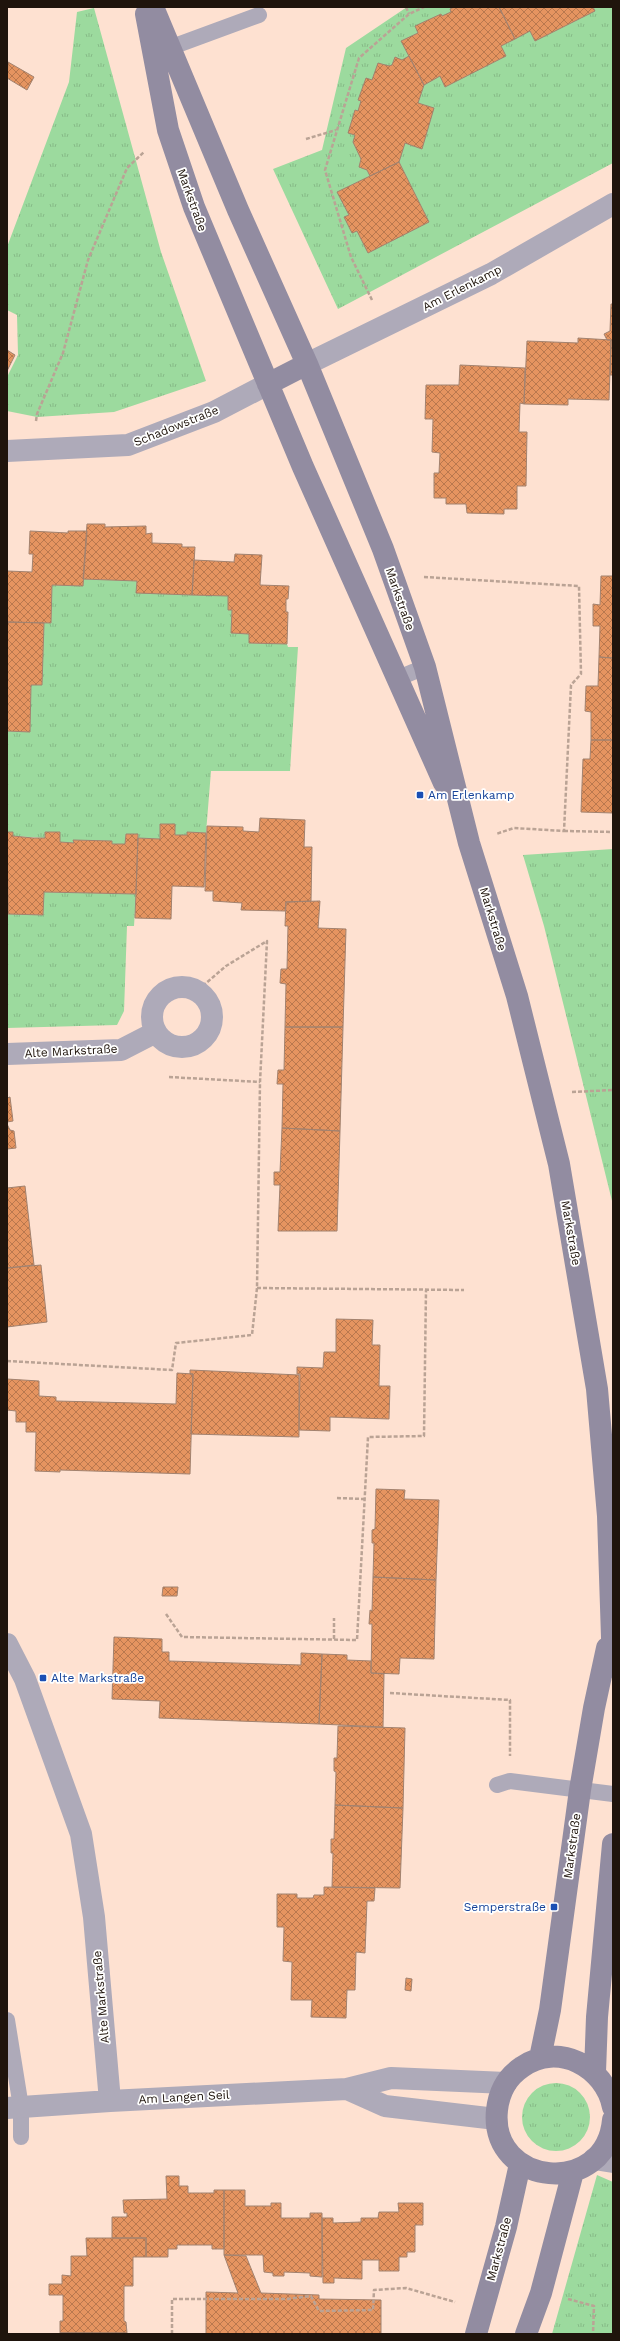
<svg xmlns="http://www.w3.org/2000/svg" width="620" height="2341" font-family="'Work Sans',sans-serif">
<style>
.grass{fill:url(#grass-tufts)}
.building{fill:url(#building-cross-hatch);stroke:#a2826f}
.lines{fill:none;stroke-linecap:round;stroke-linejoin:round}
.path{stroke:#baa395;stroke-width:2.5;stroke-dasharray:4 2;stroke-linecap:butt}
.lane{stroke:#aeaab9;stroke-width:16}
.street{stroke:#aeaab9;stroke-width:22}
.secondary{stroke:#928ca1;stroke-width:22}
.transit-dot{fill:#1a4fb4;stroke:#fff;stroke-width:1.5}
.labels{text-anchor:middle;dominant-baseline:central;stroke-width:3.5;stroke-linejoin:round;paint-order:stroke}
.street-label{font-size:12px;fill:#1f140c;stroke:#fff}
.transit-label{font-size:12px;fill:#164399;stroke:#fff;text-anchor:start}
</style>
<defs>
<pattern id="grass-tufts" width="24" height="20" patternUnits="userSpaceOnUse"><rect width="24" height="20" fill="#9cda9e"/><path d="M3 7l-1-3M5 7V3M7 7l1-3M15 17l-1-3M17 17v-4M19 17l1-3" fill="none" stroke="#86ba87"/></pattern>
<pattern id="building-cross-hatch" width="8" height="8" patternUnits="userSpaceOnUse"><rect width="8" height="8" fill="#e59460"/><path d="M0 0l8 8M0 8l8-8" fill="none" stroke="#b9784e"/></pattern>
</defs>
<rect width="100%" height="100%" fill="#fee1d1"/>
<path class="grass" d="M407 7H613V163L338 309 273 169 322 150 346 48Z
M94 8 161 252 206 381 114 412 37 417 7 411V377L18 355 17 315 7 310V247L69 82 77 12Z
M83 579 137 581 136 592 228 596V610H232L231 633 249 634V643L287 644 288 647H298L290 771H211L206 833 188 832 187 835 160 839 138 838V834H126L125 844H112V841L73 840 74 843 60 842V832H45V838L13 836V832H7L8 731 30 732 31 685 42 684 44 623H51L52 585 83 586Z
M613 849V1205L544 926 523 855Z
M7 880H9L8 914 43 915 44 892 136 894 134 926H127L124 1011 117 1025 7 1028Z
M522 2117a34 34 0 1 1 68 0a34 34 0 1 1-68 0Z
M597 2175 613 2182V2334H552Z"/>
<path class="building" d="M454 7H499L515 39 501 46 506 56 445 87 440 76 424 85 401 41 418 33 415 26 441 14 442 16 451 12 450 9Z
M499 7H593L595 11 535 41 530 31 515 39Z
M409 56 424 85 418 103 434 108 422 149 405 143 399 162 370 176 367 170 359 167 361 159 353 142 355 135 348 133 355 110 358 111 361 101 358 100 366 78 372 80 378 63 389 66 392 65 395 57 402 60Z
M8 62 34 77 27 90 7 78Z
M399 162 429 222 368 253 357 231 352 233 344 217 349 215 337 192Z
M611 304H613V375H610L611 340H607L604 334 610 331Z
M578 338 611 340 609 400 568 399V405L524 404 527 341 578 343Z
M7 350 15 355 7 371Z
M460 365 525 368 524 404 520 403 519 432H527L526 486H517V509H504V514L467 513 466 504H446V498H434V473H439L440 453 432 452 433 419H425L426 385H459Z
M87 524H105V527L146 526V534L152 533V543L182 544V547H195L192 595 136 593 137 581 83 579Z
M30 531 68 533V531H87L83 586 52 585 51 623 7 622V571L32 572 33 554H29Z
M235 554 262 555 260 585 289 586 288 599H286V612H288L287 644 249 643V634L231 633 232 610H228V596L192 595 194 560 234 562Z
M601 576H613V658L599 657 600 626H593V604L600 605Z
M7 622 44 623 42 685H31L30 732 7 731Z
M599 657 613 658V740H591V712L585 711 586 686H598Z
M591 740H613V813L581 812 583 759H590Z
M260 818 305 820 304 847H312L311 901 286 902 285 911 241 910 242 903 213 901V891H205L207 826 243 827V831L259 832Z
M160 824H175V835H187V832L206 833 204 887 172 886 171 919 135 918 138 838 160 839Z
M7 832H13V836L33 838H45V832H60V842L74 843 73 840 112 841V844H125L126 834H138L136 894 44 892 43 915 8 914Z
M320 901 318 928 346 929 343 1027H285L286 984 280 983 281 969H287L288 926H285L286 902Z
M285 1027H343L340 1131 282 1128 283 1084H277L278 1070H284Z
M10 1097 13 1121 7 1122V1098Z
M7 1124 10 1130 14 1131 16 1148 7 1149Z
M282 1128 340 1131 337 1231H278L280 1185H274V1172H280Z
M25 1186 34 1265 7 1268V1188Z
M41 1265 47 1322 7 1327V1268Z
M336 1319 373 1320 372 1345H380L379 1386H390L389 1419 330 1417V1431L299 1430 300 1374H297V1367L323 1368 324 1352H336Z
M190 1370 299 1375V1437L191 1434 193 1374H190Z
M177 1373 193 1374 190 1474 60 1470V1472L35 1471 36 1432H26V1422H16V1411L7 1410V1379L39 1381V1396L56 1397V1401L176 1404Z
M376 1489 405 1490 404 1499 439 1500 436 1580 373 1577 374 1543H372V1530L375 1529Z
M373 1577 436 1580 434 1659 400 1658 399 1674 371 1673 372 1624H369L370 1610 372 1611Z
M163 1587H178L177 1596H162Z
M114 1637 162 1639V1652H169V1661L301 1665V1653L322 1654 319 1724 159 1718 160 1701 112 1699Z
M322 1654 347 1655V1660L371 1661V1673L384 1674 383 1727 319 1724Z
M338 1726 405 1728 403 1808 335 1805 336 1772 334 1771V1758H337Z
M335 1805 403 1808 400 1888 332 1887 333 1853H331V1839H334Z
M324 1887 375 1888 374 1901H367L365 1953 356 1952 355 1990H347L346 2018 311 2017 312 2000H291L292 1962 283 1961 284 1927H277V1894H297V1898H313L314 1895H324Z
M406 1978 412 1979 411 1991 405 1990Z
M166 2176H179V2186H188V2193H214V2190H224V2249H212V2245H177V2249H168V2257H146V2238H112V2217H127V2213H124L123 2200 167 2199Z
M224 2190H245V2206H271V2203H281V2218H310V2213H322V2277L310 2276V2273L284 2272V2276H273V2273L264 2272 263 2255H224Z
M398 2203H423V2225H415V2252H407V2257H399V2271H379V2260H362V2279L334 2278V2283H323L322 2218H333V2223L361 2222V2218H378L379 2212H399Z
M86 2238H146V2257H133V2286H124V2321L126 2322 127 2333H60V2321H63V2295H49V2284H62V2275L71 2276V2256H87Z
M224 2255 246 2256 261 2293 319 2295V2299L381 2300V2334H206V2292L238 2293Z
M60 2333H127V2334Z"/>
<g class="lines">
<path class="path" d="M406 7 409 14
M306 139 336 130
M372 300 351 257 325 170 359 58 409 14 424 7
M36 421 37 414 63 353 88 260 127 168 144 152
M424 577 579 586 581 674 571 685 564 831 514 828 496 834
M564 831 613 832
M169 1077 260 1082
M572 1092 613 1090
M257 1288 464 1290
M7 1361 172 1370 176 1343 252 1335 257 1288 260 1082 267 941 226 966 198 990
M337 1498 364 1499
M166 1614 182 1637 357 1640 368 1437 424 1436 426 1290
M334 1639V1618
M390 1693 510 1700V1756
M568 2299 594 2306 593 2334
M172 2334V2299H288L311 2296 319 2311 373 2310 374 2290 406 2288 455 2302"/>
<path class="lane" d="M161 51 259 15
M396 679 425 667
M497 1785 510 1781 613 1794
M7 2020 21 2107V2137"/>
<path class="street" d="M307 364 491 274 613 204
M7 451 128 445 214 412 268 384
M152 1017a30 30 0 1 1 60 0a30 30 0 1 1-60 0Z
M7 1054 121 1050 156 1032
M7 1644 25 1679 81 1834 94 1917 110 2101
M347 2089 385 2106 496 2119
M7 2108 110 2101 347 2089 391 2078 506 2083
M594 2159 613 2162"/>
<path class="secondary" d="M153 7 238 210 307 364 383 549 425 667 469 843 517 996 559 1164 597 1389 608 1516 613 1667
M146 14 168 130 194 207 303 467 444 783
M268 384 307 364
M540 2058 550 2010 580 1790 594 1708 607 1648
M595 2072 597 2017 613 1844
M613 2107C605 2067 558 2041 522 2067 507 2077 499 2092 497 2110 489 2187 606 2198 613 2120
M476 2334 506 2227 520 2164
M526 2334 541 2293 573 2172"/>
</g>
<g class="transit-dot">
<rect x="416" y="791" width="8" height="8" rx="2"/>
<rect x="39" y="1674" width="8" height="8" rx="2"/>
<rect x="550" y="1903" width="8" height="8" rx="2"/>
</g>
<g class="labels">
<g class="street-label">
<text transform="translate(192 200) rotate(70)">Markstraße</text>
<text transform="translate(462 288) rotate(-27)">Am Erlenkamp</text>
<text transform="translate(176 426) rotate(-22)">Schadowstraße</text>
<text transform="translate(400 599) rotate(71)">Markstraße</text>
<text transform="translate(493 919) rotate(73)">Markstraße</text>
<text transform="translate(71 1051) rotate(-3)">Alte Markstraße</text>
<text transform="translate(571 1233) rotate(80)">Markstraße</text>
<text transform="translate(572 1846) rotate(-82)">Markstraße</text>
<text transform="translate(101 1997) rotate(-95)">Alte Markstraße</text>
<text transform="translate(184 2097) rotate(-3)">Am Langen Seil</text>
<text transform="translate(499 2249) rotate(-75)">Markstraße</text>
</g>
<g class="transit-label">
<text x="428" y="795">Am Erlenkamp</text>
<text x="51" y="1678">Alte Markstraße</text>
<text x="546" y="1907" text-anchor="end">Semperstraße</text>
</g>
</g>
<rect width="620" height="2341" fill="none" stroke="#1f140c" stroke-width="16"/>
</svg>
